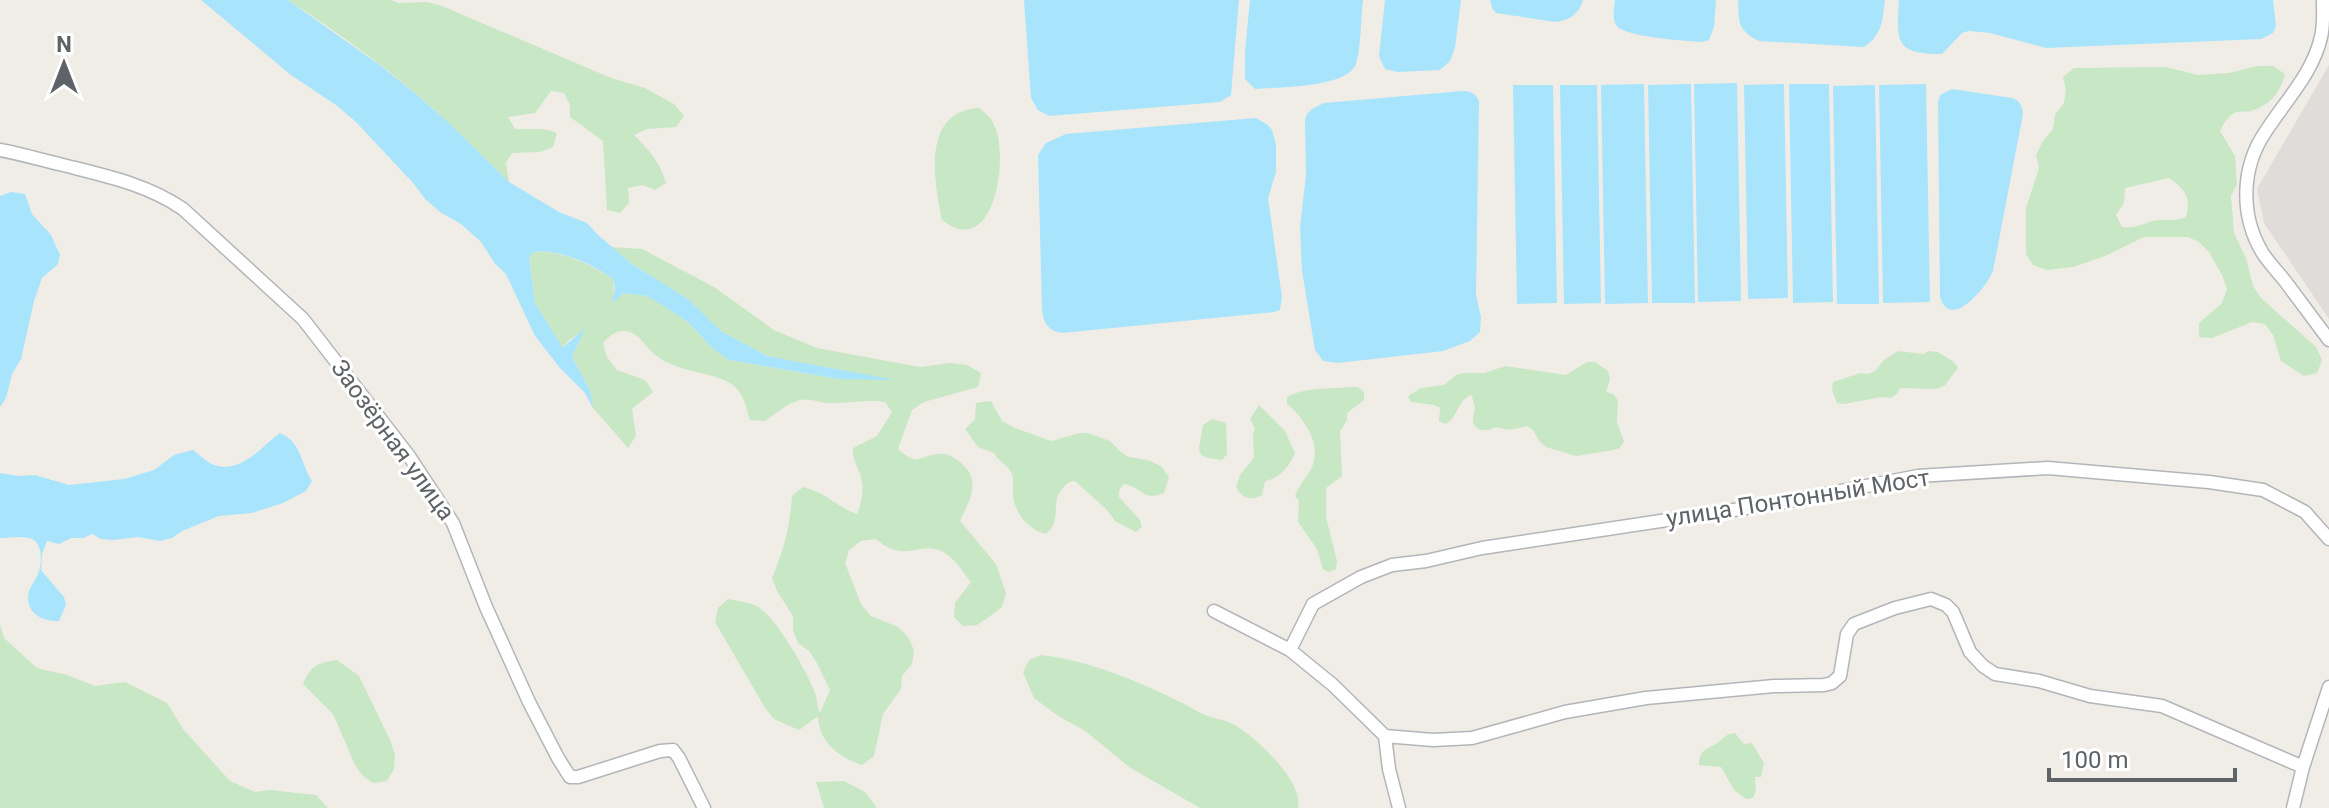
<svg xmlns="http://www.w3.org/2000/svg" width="2329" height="808" font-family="Roboto,sans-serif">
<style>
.industrial{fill:#dfdcd9}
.green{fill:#c8e7c4;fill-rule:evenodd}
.water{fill:#a9e4fd}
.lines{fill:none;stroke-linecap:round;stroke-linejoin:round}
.street-casing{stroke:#b2b5b9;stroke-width:15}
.street{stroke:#fff;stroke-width:12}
.labels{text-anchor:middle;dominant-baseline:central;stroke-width:6;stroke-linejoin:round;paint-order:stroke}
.street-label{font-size:24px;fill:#5e6367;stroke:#fff}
</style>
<rect width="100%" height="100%" fill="#f0ede7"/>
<path class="industrial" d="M2329 65V319L2264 223 2257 189Z"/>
<path class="green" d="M288 0H392L398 3 427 2 442 6 611 78 645 88 674 104 684 116 676 127 647 129 634 135C649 150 660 162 666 183L655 190 643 185 628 188 629 203 620 213 607 210 603 141 570 117V105L564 93 551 91 535 113 508 117 515 129C531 130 542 127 557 133L553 147 540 152 512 153 506 163 509 183C489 164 471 144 451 125 401 78 345 37 288 0Z
M2258 66H2273L2285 74C2280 93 2270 105 2251 111 2246 112 2242 111 2237 112 2228 115 2224 123 2220 131L2235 156 2237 184 2231 196 2234 233 2246 258 2253 286 2261 298 2316 347 2322 360 2317 373 2304 376 2281 361 2273 335 2265 324 2252 322 2212 338 2199 337V323L2221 304 2227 290 2223 277 2209 252 2199 242 2188 237H2144L2105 256 2073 267 2047 270 2033 265 2026 254V208L2039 168 2036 155 2043 141 2053 129 2055 115 2064 103 2066 90 2063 77 2074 68 2166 67 2198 75 2229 73ZM2169 178C2186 190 2191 197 2186 217 2173 222 2172 219 2160 220 2145 221 2140 229 2122 227L2116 215 2124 203 2125 188Z
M979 108C986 114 992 118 995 127 1009 159 994 261 942 220 934 181 921 111 979 108Z
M611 247 642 249 714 287 774 330 817 348 920 367 950 363 967 365 981 373 978 387 924 402 912 410 898 449C919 467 917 456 939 454 948 453 955 458 962 464 982 481 969 501 960 521L996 564 1006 593 1002 607 989 617 977 625 963 626 954 617 955 603 971 582C964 574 956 560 946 554 922 537 906 566 876 539L861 541 849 550 845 563 861 604 871 616 898 627 908 637 914 650 912 664 902 676 901 689 883 714 874 756 862 765C838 757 819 742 818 716L799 730 774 719 765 708 715 622 718 608 728 599C737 601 750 602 758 607 776 617 810 676 816 696 817 702 818 708 820 713L830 690 817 663 809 651 798 643 793 630V616L777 591 772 578C784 550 790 525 792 496L803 487C824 491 837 507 857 514 862 502 865 487 860 474 856 461 853 464 853 448L877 436 892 412 885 402C866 399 847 404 828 403 817 402 808 397 797 401 785 405 775 414 765 421L750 420C746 408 744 394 734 386 717 372 679 373 658 357 646 349 640 332 624 331 614 331 609 337 603 343L607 357 617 370 645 380 653 392 632 409 636 436 628 448 593 408 590 390 572 357 584 331 569 340 563 348 535 303 529 258 534 252C560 249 591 265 613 279L615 299 624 293 647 296 659 302 689 323 712 348 729 360 839 379H886L767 356 721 331 688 299 632 264Z
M1898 351 1923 354 1929 351 1938 352 1954 362 1958 368 1945 385 1937 389 1900 388 1897 394 1890 398 1882 397 1844 404 1837 403 1832 390 1833 382 1860 373 1868 374 1875 371 1884 360Z
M1587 362H1595L1608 371 1610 379 1606 392 1613 394 1618 400 1617 422 1624 442 1620 448 1614 450 1576 456 1546 447 1540 442 1533 430 1527 426 1509 430 1496 427C1489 431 1476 433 1473 422 1472 417 1475 412 1475 408 1475 406 1472 396 1471 395 1457 401 1458 417 1446 424L1439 421 1440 408 1434 405 1411 402 1408 396 1421 388 1444 385 1456 375 1464 373H1484L1505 366 1566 375Z
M1351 387H1358L1364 392V400L1347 413V420L1340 432 1342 476 1326 488V517L1337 561 1336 569 1329 572 1323 569 1317 549 1298 522 1299 501 1295 496C1299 485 1307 477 1312 467 1322 444 1304 418 1287 404V397C1305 387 1331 389 1351 387Z
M991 401 1002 421 1015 428 1051 441 1080 433H1088L1110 441 1122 453 1129 457 1148 460 1161 466 1169 477 1164 493C1143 502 1142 487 1124 484L1119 490V497L1140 520 1142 527 1136 532 1115 521 1107 510 1075 481 1069 482C1065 486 1061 489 1059 493 1052 508 1061 522 1046 534 1029 530 1016 515 1013 497 1012 488 1015 481 1011 472 1007 464 998 462 994 453L978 447 965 429 975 419 976 403Z
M1259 405 1285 431 1295 453C1290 466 1279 479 1265 481L1262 495C1251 501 1242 499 1236 487L1240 475 1254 458 1253 435 1255 429 1250 419Z
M1212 419 1226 423 1227 454 1222 460 1208 458 1201 455 1199 448 1203 425Z
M0 624 4 638 37 668 67 675 95 686 125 682 167 703 183 729 230 781 255 792 270 790 316 795 328 808H0Z
M1041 655C1089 661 1133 679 1176 700 1185 704 1194 710 1203 714 1214 719 1228 720 1238 727 1258 740 1304 782 1298 808H1200L1129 767 1084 730 1058 716 1034 698 1023 672 1029 660Z
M337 660 359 676 391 742 395 755 394 769 387 781 373 783 363 776 355 765 333 714 303 684C311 665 318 663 337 660Z
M1735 733 1744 744 1752 743 1764 763 1761 777H1755L1756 791 1753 798 1746 799 1734 790 1721 767 1699 765C1699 751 1705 750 1716 744 1724 739 1724 734 1735 733Z
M844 781 865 792 877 808H824L816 782Z"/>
<path class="water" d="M201 0H288L381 66 416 94 450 124 509 182 559 212 587 223 598 235 632 264 688 299 721 331 767 356 895 380 839 379 729 360 712 348 689 323 670 310 647 296 624 293 612 303 615 289 613 279C592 264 560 249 534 252L529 258 535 303 563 348C570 340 579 335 586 327L572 357 590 390 593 408 585 393 560 368 535 336 506 274 495 264 481 242 461 224 440 212 425 199 414 184 356 122 336 105 291 75Z
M1024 0H1239L1231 95 1220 102 1049 116 1038 110 1031 98Z
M1250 0H1363C1361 16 1361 50 1356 64 1347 88 1278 87 1255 89L1245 79V52Z
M1385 0H1461L1455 48 1450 61 1440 70 1398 72 1385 69 1379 56Z
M1490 0H1583C1579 14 1569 21 1555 22L1496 13 1492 8Z
M1615 0H1716L1714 27 1709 40 1702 42C1686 41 1623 37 1616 25 1612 18 1614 8 1615 0Z
M1738 0H1885C1882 21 1883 34 1864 47L1759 41C1737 30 1739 22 1738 0Z
M1899 0H2273L2276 26 2273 33 2261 39 2046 48 1990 33 1969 31 1962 33 1942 54C1896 54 1896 43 1899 0Z
M1737 83 1741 301 1698 302 1694 84Z
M1644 84 1648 303 1605 304 1601 85Z
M1691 84 1695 303H1652L1648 85Z
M1784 84 1788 298 1748 299 1744 85Z
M1789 84H1829L1833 302 1793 303Z
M1926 84 1930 302 1883 303 1879 85Z
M1553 85 1557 303 1517 304 1513 85Z
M1597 85 1601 303 1564 304 1560 85Z
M1875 85 1879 304H1837L1833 86Z
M1952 89 2012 98C2020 101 2022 105 2023 114L1993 271C1987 286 1951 332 1940 297L1938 101 1940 95Z
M1462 91C1471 91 1475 93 1479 101L1476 295 1481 317 1480 332 1470 341 1443 351 1338 363 1323 361 1315 350 1302 271 1300 227 1306 175 1305 120 1307 114 1312 109 1324 103Z
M1256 118 1268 125 1272 130 1276 144V172L1268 198 1282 297 1280 310 1274 312 1062 333C1048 331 1043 323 1042 309L1038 155 1046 143 1066 134Z
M11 192 25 194 32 214 51 235 60 255 58 264 42 278 34 301 21 359 12 374 6 398 0 407V196Z
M280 433C301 441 301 464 312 481L306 491 283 503 252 513 219 516 182 531 172 538 160 541 138 537 113 540 101 539 92 534 83 538H71L59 544 47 541 42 554 41 570 64 597 66 605 59 621C41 622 24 612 29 591 31 585 36 580 38 574 42 564 43 544 32 539 22 535 10 538 0 538V473L18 476 35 475 69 485 124 479 154 470 174 455 193 450C200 455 206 462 214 465 241 474 261 447 280 433Z"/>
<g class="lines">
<g class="street-casing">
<path id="street" d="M2323 0C2323 12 2324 25 2321 37 2313 73 2286 100 2266 131 2241 167 2240 215 2262 252 2268 262 2278 272 2285 281 2300 301 2314 320 2329 340
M0 150C22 154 45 161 67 166 107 176 148 185 183 209L303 319 409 456 453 523 486 607 529 702 558 758 570 777H578L660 751 673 750 679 758 704 808
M1214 611 1290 650 1333 685 1385 736 1389 769 1399 808
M1290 650 1313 604 1361 577 1392 565 1426 561 1482 548 1773 504 1918 476 2048 468 2209 482 2263 490 2305 512 2329 539
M1385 736 1433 740 1472 738 1565 712 1646 698 1774 686 1824 685 1832 683 1840 676 1847 634 1854 624 1895 608 1931 599 1946 605 1953 612 1970 652 1983 666 1995 674 2039 681 2090 696 2162 706 2303 767
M2293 808 2303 767 2329 687"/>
</g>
<use href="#street" class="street"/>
</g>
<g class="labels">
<g class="street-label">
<text transform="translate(393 440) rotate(54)">Заозёрная улица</text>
<text transform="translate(1798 498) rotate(-9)">улица Понтонный Мост</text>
</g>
</g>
<g transform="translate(64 64)" stroke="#ffffff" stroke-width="6" paint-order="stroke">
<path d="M0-6L14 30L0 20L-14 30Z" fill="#5e6367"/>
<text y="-12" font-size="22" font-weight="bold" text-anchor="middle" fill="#5e6367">N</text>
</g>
<path d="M2049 768v12h186v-12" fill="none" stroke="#5e6367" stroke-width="4"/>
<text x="2061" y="768" font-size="24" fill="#5e6367" stroke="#ffffff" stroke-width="6" paint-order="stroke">100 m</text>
</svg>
